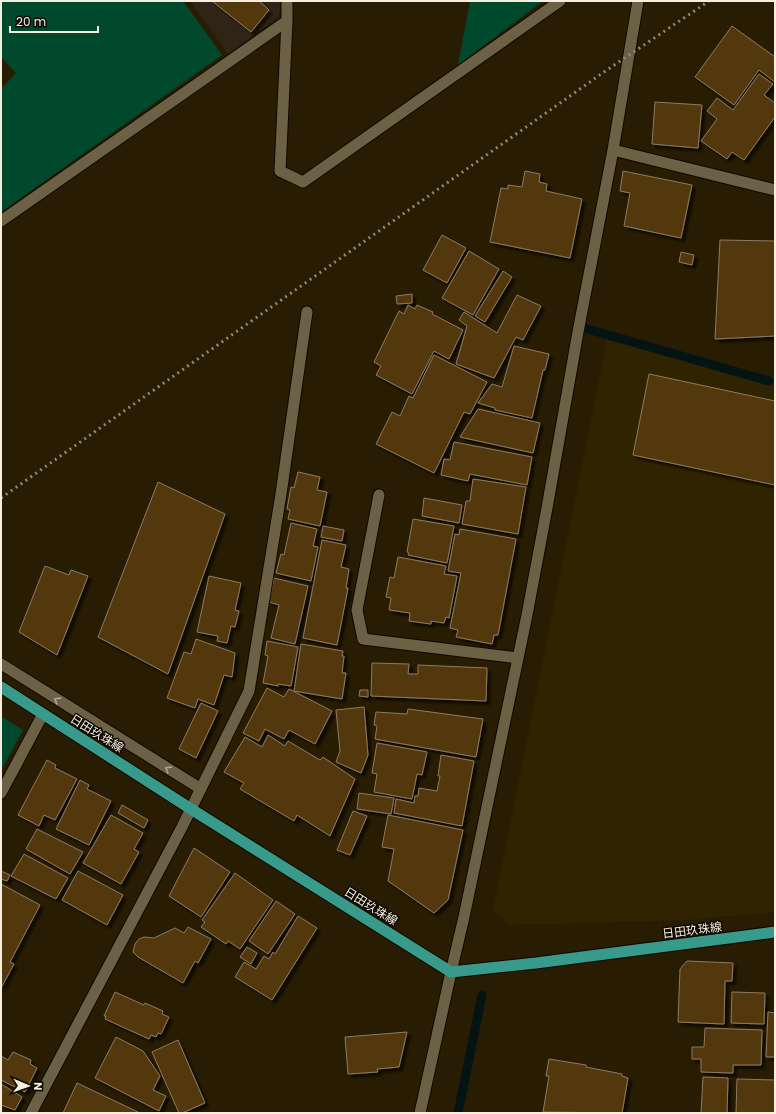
<svg xmlns="http://www.w3.org/2000/svg" width="776" height="1114" font-family="Poppins,'Noto Sans JP',sans-serif">
<style>
.commercial{fill:#302416}
.built{fill:#302300}
.green{fill:#00492d}
.lines{fill:none;stroke-linecap:round;stroke-linejoin:round}
.stream{stroke:#041414;stroke-width:9}
.building{fill:#52380b;stroke:#8d7b61;filter:url(#shadow)}
.service-casing{stroke:#100700;stroke-width:13}
.minor-casing{stroke:#100700;stroke-width:13}
.tertiary-casing{stroke:#100700;stroke-width:13}
.primary-casing{stroke:#100700;stroke-width:13}
.service{stroke:#6c6045;stroke-width:11}
.minor{stroke:#6c6045;stroke-width:11}
.tertiary{stroke:#6c6045;stroke-width:11}
.primary{stroke:#389a8b;stroke-width:11}
.rail{stroke:#918873;stroke-width:3;stroke-dasharray:2 4;stroke-linecap:butt}
.oneway{stroke:#b1a892}
.labels{text-anchor:middle;dominant-baseline:central;stroke-width:3;stroke-linejoin:round;paint-order:stroke}
.street-label{font-size:12px;fill:#f6efe0;stroke:#0d0802}
</style>
<defs>
<filter id="shadow"><feDropShadow dx="3.5" dy="3.5" stdDeviation="1" flood-color="#0009"/></filter>
</defs>
<rect width="100%" height="100%" fill="#281d03"/>
<path class="commercial" d="M190 1H280L279 16 228 54Z"/>
<path class="built" d="M607 340 775 384V912L686 920 509 925 493 911Z"/>
<path class="green" d="M1 1H183L222 55 1 212V89L16 73 1 57Z
M470 1H543L458 65Z
M1 716 23 730 1 771Z"/>
<g class="lines">
<path class="stream" d="M584 328 769 381
M458 1113 482 995"/>
</g>
<path class="building" d="M212 1H259L269 10 251 32Z
M732 26 775 57V82L759 70 734 105 695 77Z
M759 74 773 84 764 95 775 103V117L744 160 732 152 727 159 701 141 717 119 707 111 717 98 733 110Z
M655 102 702 105 698 148 652 144Z
M525 171 540 174 539 182 547 184 546 191 582 199 570 258 490 242 501 188 508 189V185L522 187Z
M623 171 692 185 681 238 624 226 630 193 620 191Z
M442 235 466 248 447 283 423 270Z
M720 240 775 241V336L715 339Z
M469 251 499 269 473 315 442 298Z
M681 252 694 255 692 265 679 262Z
M503 271 512 277 485 322 475 316Z
M412 294V303L397 304 396 296Z
M517 295 541 306 523 340 516 337 494 378 456 364 467 326 459 320 464 312 497 333Z
M408 305 415 309 417 305 433 312 432 314 463 330 449 359 434 351 412 394 376 375 381 366 374 362 399 311 404 314Z
M514 346 549 354 545 370H543L532 418 495 410V408L478 403 492 384 502 387Z
M434 355 487 382 470 414 464 412 434 473 376 444 392 412 400 416 409 396 413 398Z
M649 374 775 401V485L633 455Z
M478 409 540 423 533 453 460 437Z
M454 442 532 457 527 485 470 474 468 481 441 475 444 459 450 460Z
M298 472 320 477 317 490 327 492 320 526 288 519 290 510 287 509 291 487 294 488Z
M473 479 526 487 518 534 462 524 466 501H470Z
M158 482 225 514 168 674 98 637Z
M424 498 462 505 459 523 422 516Z
M413 519 454 526 447 563 408 555 409 553 407 552Z
M291 523 317 529 313 546 318 547 311 581 276 573 281 554 284 555Z
M323 526 344 530 342 541 321 537Z
M460 529 516 539 498 635H494L492 644 456 637 458 630 450 628 461 573 448 571 455 534 459 535Z
M322 540 346 545 341 567 349 569 346 588H348L337 645 303 638Z
M398 557 446 566 444 574 457 576 449 618 446 617 444 623 431 621V624L409 621 410 613 389 610 391 598 386 597 390 577 394 578Z
M45 566 69 575 71 570 88 576 57 655 19 632Z
M209 576 241 583 235 610 239 611 235 627 231 626 227 643 217 641 218 636 197 632Z
M274 578 308 586 295 644 271 638 279 605 269 602Z
M196 639 235 653 232 677 224 675 214 705 198 699 195 708 167 698 184 652 191 654Z
M267 641 298 647 291 686 278 684V686L263 683 268 656 265 655Z
M301 644 343 651 342 656H344L342 673H346L342 699 294 691Z
M372 663 409 664 408 674H418V665L487 668 486 701 371 696Z
M267 688 284 697 289 689 332 711 315 744 289 730 284 739 265 729 259 741 243 733Z
M360 690H368V697L359 696Z
M201 703 218 711 196 758 179 749Z
M364 707 368 755 361 773 336 762 340 751 336 710Z
M408 709 483 719 476 757 375 739 377 726 374 725 376 712 407 714Z
M268 735 285 746 288 741 320 760 323 757 355 779 330 836 297 815 294 821 240 789 244 783 224 772 245 737 262 747Z
M377 743 427 752 422 775 417 774 412 799 374 792 377 774 372 773Z
M441 755 474 761 462 826 394 813 396 799 414 803 415 796H418L419 788 437 791 440 776H438Z
M47 760 56 765 55 768 77 779 55 820 44 815 39 826 18 815Z
M80 780 89 785 87 789 111 801 89 845 56 829Z
M359 793 394 798 391 814 357 809Z
M122 805 148 820 144 828 118 813Z
M353 811 367 816 350 855 337 850Z
M111 815 143 833 134 849 139 852 121 884 83 863Z
M388 815 463 830 448 900 434 913 388 881 394 849 382 847Z
M37 829 83 852 70 874 26 849Z
M194 848 230 872 201 917 169 896Z
M24 854 68 878 56 899 11 876Z
M1 871 10 875 7 881 1 879Z
M78 871 123 895 107 925 62 900Z
M235 873 273 900 240 949 228 941 226 944 201 927 205 922 202 920Z
M1 884 40 905 10 962 14 964 1 988Z
M276 901 295 914 268 954 249 941Z
M298 916 317 928 272 1000 235 977 244 962 256 969 264 956 269 959 273 952 275 954Z
M188 927 211 939 198 963 195 961 183 983 138 957 133 952 135 944 139 939 144 937 154 938 175 928 184 933Z
M247 947 257 953 251 964 240 957Z
M687 961 733 963 732 981H725L724 1024 678 1022 680 969Z
M115 992 144 1005 145 1003 163 1011 162 1014 169 1017 161 1034 158 1033 156 1037 151 1035 149 1039 105 1019 106 1016H104Z
M732 992 765 993 764 1024 731 1023Z
M768 1012 775 1013V1057H766Z
M705 1028 762 1030 761 1065H733V1073L701 1072V1059H692V1047H704Z
M407 1032 399 1067 377 1069 378 1072 348 1074 345 1037Z
M116 1037 143 1051 160 1076 153 1090 166 1096 159 1111 95 1078Z
M178 1040 205 1103 182 1113H179L152 1052Z
M13 1052 31 1060 30 1064 37 1068 25 1092 1 1080V1056L8 1060Z
M549 1059 586 1065V1067L622 1074V1076L628 1078 622 1113 543 1112 549 1076H546Z
M703 1077 728 1078 727 1113H701Z
M737 1079 775 1080V1113H736Z
M77 1083 140 1113H63Z
M1 1084 22 1097 15 1110 1 1105Z"/>
<g class="lines">
<g class="service-casing">
<path id="service" d="M379 495 357 610 363 639 518 658"/>
</g>
<g class="minor-casing">
<path id="minor" d="M287 1V21L280 171 303 182 560 1
M613 150 775 190
M1 221 287 21
M1 664 201 789
M1 793 43 714
M451 972 464 917 527 615 547 508 578 332 613 150 638 1
M31 1113 182 827 249 691 281 494 307 312"/>
</g>
<g class="tertiary-casing">
<path id="tertiary" d="M420 1113 451 972"/>
</g>
<g class="primary-casing">
<path id="primary" d="M1 687 191 809 451 972 536 963 775 932"/>
</g>
<use href="#service" class="service"/>
<use href="#minor" class="minor"/>
<use href="#tertiary" class="tertiary"/>
<use href="#primary" class="primary"/>
<path class="rail" d="M1 498 604 72 709 1"/>
</g>
<defs><path id="oneway-chevron" d="M-2-3.5L2.5 0L-2 3.5" fill="none" stroke-width="1.6" stroke-linecap="round" stroke-linejoin="round"/></defs>
<g class="oneway">
<use href="#oneway-chevron" transform="translate(57 700) rotate(-148)"/>
<use href="#oneway-chevron" transform="translate(168 769) rotate(-148)"/>
</g>
<g class="labels">
<g class="street-label">
<text transform="translate(97 733) rotate(32)">日田玖珠線</text>
<text transform="translate(371 906) rotate(32)">日田玖珠線</text>
<text transform="translate(692 930) rotate(-7)">日田玖珠線</text>
</g>
</g>
<rect width="776" height="1114" fill="none" stroke="#f6efe0" stroke-width="4"/>
<g transform="translate(28 1086) rotate(92)" stroke="#0d0802" stroke-width="3" paint-order="stroke">
<path d="M0-3L7 15L0 10L-7 15Z" fill="#f6efe0"/>
<text y="-6" font-size="11" font-weight="bold" text-anchor="middle" fill="#f6efe0">N</text>
</g>
<path d="M10 26v6h88v-6" fill="none" stroke="#f6efe0" stroke-width="2"/>
<text x="16" y="26" font-size="12" fill="#f6efe0" stroke="#0d0802" stroke-width="3" paint-order="stroke">20 m</text>
</svg>
